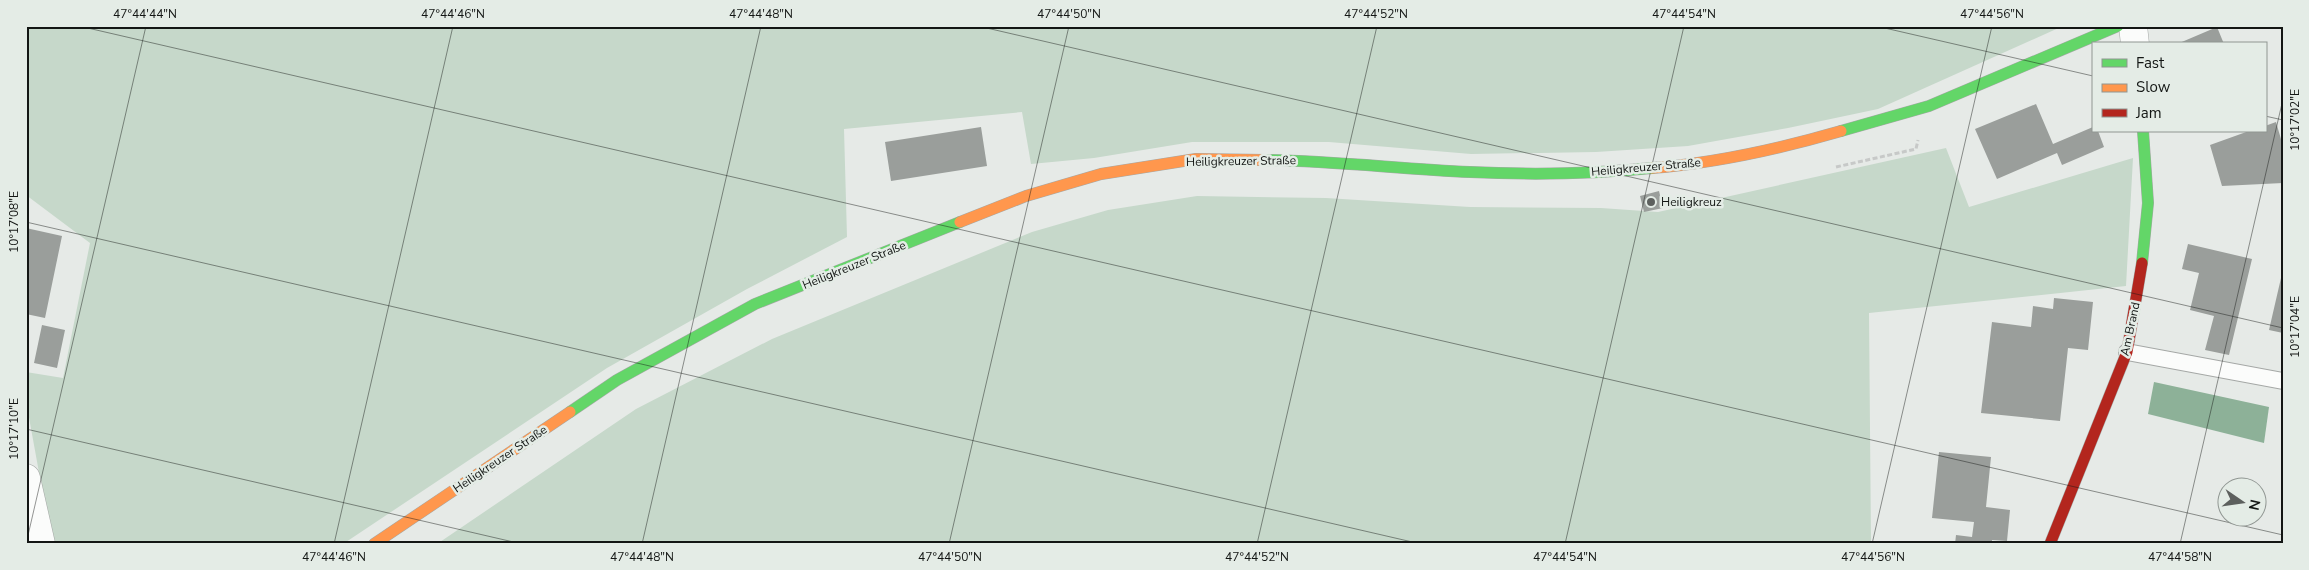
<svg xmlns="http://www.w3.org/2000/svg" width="2309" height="570" font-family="'Nunito Sans',sans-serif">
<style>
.green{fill:#c6d8ca}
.water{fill:#8db198}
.building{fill:#9a9e9b}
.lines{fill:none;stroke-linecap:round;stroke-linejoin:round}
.lane-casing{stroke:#a5a8a6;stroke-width:18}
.street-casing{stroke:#a5a8a6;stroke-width:29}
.fast-casing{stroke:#a5a8a6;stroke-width:12}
.slow-casing{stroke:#a5a8a6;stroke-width:12}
.jam-casing{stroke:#a5a8a6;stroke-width:12}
.path{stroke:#c7c9c8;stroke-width:3;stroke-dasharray:5 2.5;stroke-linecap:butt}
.lane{stroke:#fbfcfb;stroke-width:16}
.street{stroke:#fbfcfb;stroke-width:28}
.fast{stroke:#63d668;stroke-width:11}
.slow{stroke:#ff974d;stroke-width:11}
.jam{stroke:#b3261e;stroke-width:11}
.ticks{fill:none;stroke:#131614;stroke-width:1;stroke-opacity:0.45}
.poi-dot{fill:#5d605e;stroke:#e4ece6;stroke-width:2}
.labels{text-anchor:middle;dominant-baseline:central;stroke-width:5;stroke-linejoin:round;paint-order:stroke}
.street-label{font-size:12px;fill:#131614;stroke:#e4ece6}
.poi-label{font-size:12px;fill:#131614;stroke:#e4ece6;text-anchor:start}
.neatline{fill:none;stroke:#131614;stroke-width:2}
.ticks-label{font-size:12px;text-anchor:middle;fill:#131614}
</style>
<rect width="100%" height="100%" fill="#e6eae7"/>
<path class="green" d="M26 26H2063L1878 109 1788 128 1688 146 1596 152 1471 154 1329 142H1192L1094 158 1031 164 1022 112 844 129 847 237 747 289 607 368 343 544H52L26 401V372L63 378 90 243 26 195Z
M1946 148 1969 207 2133 158 2126 286 1869 313 1871 544H437L636 409 772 339 1032 232 1108 210 1197 196 1326 198 1470 207 1601 208 1658 212Z"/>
<path class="water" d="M2154 382 2269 407 2264 443 2148 414Z"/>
<path class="building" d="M2217 27 2224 44H2177Z
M2036 104 2053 144 2093 127V131H2098L2104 147 2062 165 2057 153 1997 179 1975 129Z
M2276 122 2283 146V183L2222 186 2210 145 2249 131H2265V126Z
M981 127 987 166 891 181 885 142Z
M1659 191 1663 208 1644 212 1640 196Z
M26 228 62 236 45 318 26 314Z
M2188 244 2252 259 2229 355 2205 350 2214 316 2190 310 2199 273 2182 269Z
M2281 278 2283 279V333L2269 330Z
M2054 298 2093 302 2088 350 2068 348 2060 421 1981 413 1992 322 2031 327 2033 306 2053 309Z
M42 325 65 330 57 368 34 363Z
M1939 452 1991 457 1986 507 2010 510 2007 541 1992 540V544H1955L1956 535 1972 537 1974 522 1932 518Z"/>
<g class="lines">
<g class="lane-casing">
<path id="lane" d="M2127 352 2283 381"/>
</g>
<g class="street-casing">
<path id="street" d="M2133 26 2135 44
M26 478 41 544"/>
</g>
<g class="fast-casing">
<path id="fast" d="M1841 131 1929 106 2118 26
M1265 160C1334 161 1401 169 1470 172 1531 175 1592 174 1652 168
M2142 263 2148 203 2143 131
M570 412 617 380 755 304 960 222"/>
</g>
<g class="slow-casing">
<path id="slow" d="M1652 168C1716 163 1779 149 1841 131
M960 222 1026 196 1101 174 1196 159 1265 160
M374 544 570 412"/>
</g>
<g class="jam-casing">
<path id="jam" d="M2050 544 2127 352 2142 263"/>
</g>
<path class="path" d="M1836 167 1916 149 1918 140"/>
<use href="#lane" class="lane"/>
<use href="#street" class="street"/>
<use href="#fast" class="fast"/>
<use href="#slow" class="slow"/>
<use href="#jam" class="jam"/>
</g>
<path class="ticks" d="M79 26 2283 535M978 26 2283 328M1876 26 2093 76M2265 116 2283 120M26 222 1421 544M26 429 522 544M26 544 146 26M334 544 453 26M642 544 761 26M949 544 1069 26M1257 544 1377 26M1565 544 1684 26M1872 544 1992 26M2180 544 2283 99"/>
<circle class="poi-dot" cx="1651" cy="202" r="5"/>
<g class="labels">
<g class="street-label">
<text transform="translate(1241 161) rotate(-1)">Heiligkreuzer Straße</text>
<text transform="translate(1646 167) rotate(-5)">Heiligkreuzer Straße</text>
<text transform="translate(854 265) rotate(-22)">Heiligkreuzer Straße</text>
<text transform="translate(2130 329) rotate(-78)">Am Brand</text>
<text transform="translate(500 459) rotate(-34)">Heiligkreuzer Straße</text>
</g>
<g class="poi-label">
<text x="1661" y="202">Heiligkreuz</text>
</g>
</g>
<rect width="2309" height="570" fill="none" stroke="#e4ece6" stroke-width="55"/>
<rect x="2092" y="42" width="175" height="90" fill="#e4ece6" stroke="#909692"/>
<rect x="2102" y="59" width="25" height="8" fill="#63d668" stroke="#909692"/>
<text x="2136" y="68" font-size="15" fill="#131614">Fast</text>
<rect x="2102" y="84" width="25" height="8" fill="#ff974d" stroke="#909692"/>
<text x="2136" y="92" font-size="15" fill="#131614">Slow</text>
<rect x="2102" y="109" width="25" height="8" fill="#b3261e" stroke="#909692"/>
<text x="2136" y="118" font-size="15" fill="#131614">Jam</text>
<g transform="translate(2242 502) rotate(103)"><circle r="24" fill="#e4ece6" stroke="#909692"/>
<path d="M0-4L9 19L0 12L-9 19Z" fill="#5d605e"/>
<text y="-8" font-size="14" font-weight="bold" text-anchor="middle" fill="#131614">N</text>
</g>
<rect x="28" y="28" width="2254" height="514" class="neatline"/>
<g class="ticks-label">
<text x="145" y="18">47°44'44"N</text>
<text x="453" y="18">47°44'46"N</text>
<text x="761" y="18">47°44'48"N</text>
<text x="1069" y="18">47°44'50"N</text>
<text x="1376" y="18">47°44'52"N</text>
<text x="1684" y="18">47°44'54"N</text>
<text x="1992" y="18">47°44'56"N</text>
<text transform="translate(2295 120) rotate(-90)" y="4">10°17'02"E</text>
<text transform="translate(14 222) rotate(-90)" y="4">10°17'08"E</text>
<text transform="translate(2295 327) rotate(-90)" y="4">10°17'04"E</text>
<text transform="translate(14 429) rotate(-90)" y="4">10°17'10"E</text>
<text x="334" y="561">47°44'46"N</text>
<text x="642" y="561">47°44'48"N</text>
<text x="950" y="561">47°44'50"N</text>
<text x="1257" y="561">47°44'52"N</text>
<text x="1565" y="561">47°44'54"N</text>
<text x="1873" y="561">47°44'56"N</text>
<text x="2180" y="561">47°44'58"N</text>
</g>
</svg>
